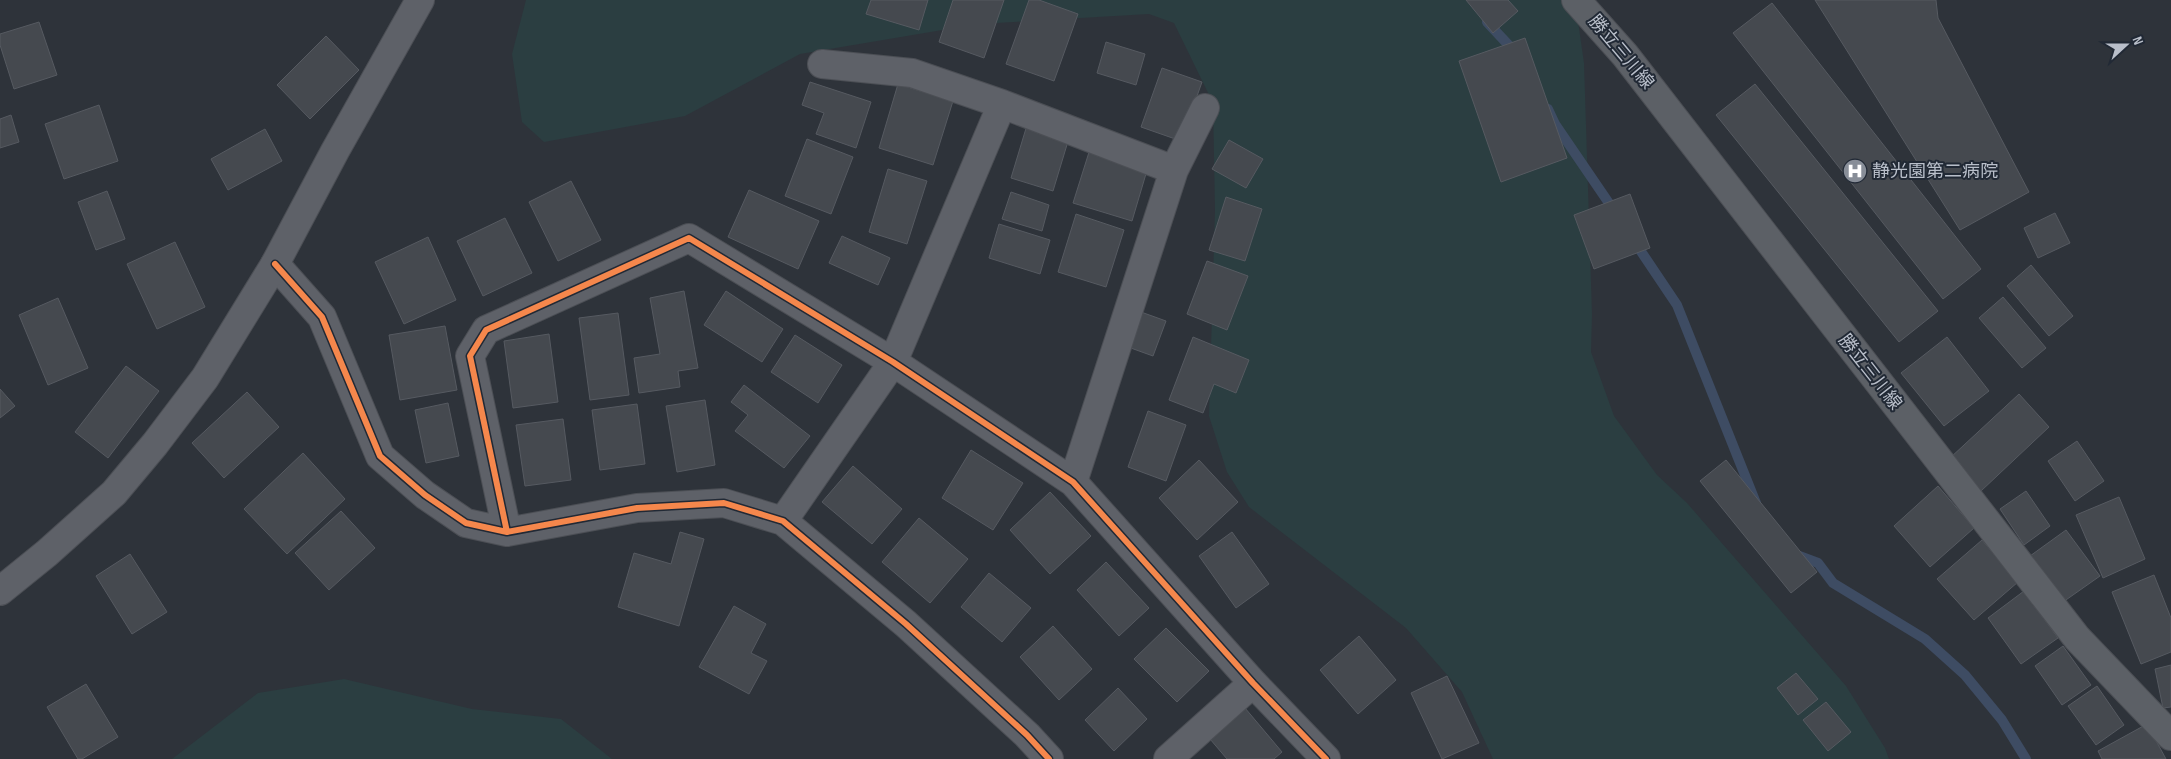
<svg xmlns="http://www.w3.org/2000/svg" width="2171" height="759" font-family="'Sofia Sans Condensed','Noto Sans JP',sans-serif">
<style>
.green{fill:#2b3e41}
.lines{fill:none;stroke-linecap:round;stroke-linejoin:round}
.stream{stroke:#3e4c63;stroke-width:10}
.building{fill:#45494f;stroke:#565a61}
.minor-casing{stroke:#4c4f55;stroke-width:30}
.tertiary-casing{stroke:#4c4f55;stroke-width:30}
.secondary-casing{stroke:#4c4f55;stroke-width:30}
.minor{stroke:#5e6168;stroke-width:28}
.tertiary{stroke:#5e6168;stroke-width:28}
.secondary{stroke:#5c6066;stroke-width:28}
.cycleway-casing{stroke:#212935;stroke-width:9}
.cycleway{stroke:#f5874c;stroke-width:6}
.labels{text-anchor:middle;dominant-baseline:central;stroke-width:4;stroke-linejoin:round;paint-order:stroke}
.street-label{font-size:18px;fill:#b9bfca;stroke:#212935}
.poi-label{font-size:18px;fill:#b9bfca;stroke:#212935;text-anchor:start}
</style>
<rect width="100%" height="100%" fill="#2e333a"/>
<path class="green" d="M526 0H1575L1584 63 1592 314 1591 352 1614 416 1657 475 1687 503 1846 686 1885 748 1889 759H1493L1462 692 1406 628 1249 507 1227 472 1209 416 1215 210 1213 103 1174 23 1149 14 978 24 800 54 685 116 544 142 522 122 512 54Z
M344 679 472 709 561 719 612 759H172L258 693Z"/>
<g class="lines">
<path class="stream" d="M1487 22 1516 53
M1548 109 1555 124 1615 212
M1634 241 1677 305 1756 503
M1794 554 1818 563 1833 583 1925 639 1965 675 2002 720 2026 759"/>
</g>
<path class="building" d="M871 0H928L919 30 866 14Z
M953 0H1004L984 58 939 42Z
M1029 0H1039L1078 14 1054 81 1006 64Z
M1466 0H1508L1518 11 1493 33Z
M1815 0H1936L1938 18 2029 192 1960 230Z
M1772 3 1981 269 1943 299 1733 33Z
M39 22 57 75 14 89 0 45V34Z
M326 36 359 70 310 119 277 85Z
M1525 38 1567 158 1501 182 1459 61Z
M1106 42 1145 54 1136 85 1097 73Z
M1162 68 1202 82 1181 141 1141 127Z
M810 82 871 102 856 148 816 134 824 113 802 105Z
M898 84 953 101 933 165 879 148Z
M1755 84 1938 311 1899 342 1716 115Z
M99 105 118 161 64 179 45 124Z
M11 115 19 142 0 148V119Z
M1027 125 1069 138 1053 191 1011 178Z
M265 129 282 161 228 190 211 159Z
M807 139 853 157 831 214 785 196Z
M1229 140 1263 159 1246 188 1212 169Z
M1090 149 1148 167 1132 221 1073 203Z
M888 169 927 181 907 244 869 232Z
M571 181 601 240 558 261 529 202Z
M749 190 819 221 798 269 728 237Z
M107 191 125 239 96 250 78 202Z
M1011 192 1049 205 1042 231 1002 219Z
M1630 194 1650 248 1594 269 1574 215Z
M1226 197 1262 209 1245 261 1209 250Z
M2055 213 2070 243 2038 258 2024 228Z
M1076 214 1124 230 1106 287 1058 272Z
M505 218 532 273 483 296 457 241Z
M999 224 1050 240 1040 274 989 258Z
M842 236 890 258 878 285 829 263Z
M428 237 456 300 404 324 375 262Z
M175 242 205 307 157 329 127 264Z
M1207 261 1248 276 1227 330 1187 314Z
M2031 265 2073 316 2049 336 2007 286Z
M684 291 698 368 678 371 680 387 639 393 634 358 660 354 650 298Z
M726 291 783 329 762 362 704 325Z
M2003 297 2046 348 2022 368 1979 318Z
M58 298 88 368 48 385 19 315Z
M1141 312 1166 321 1153 356 1128 347Z
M618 313 629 395 590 400 579 318Z
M445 326 457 390 400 400 389 335Z
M549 334 558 402 513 408 504 341Z
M795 335 842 365 818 403 771 372Z
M1193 337 1249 360 1236 393 1214 384 1203 413 1169 400Z
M1947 337 1989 391 1944 426 1901 373Z
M126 366 159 391 108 458 75 432Z
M744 385 810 436 784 468 735 431 748 415 731 402Z
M0 389 15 406 0 418Z
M247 392 279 427 224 478 192 443Z
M2019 394 2049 427 1981 491 1950 458Z
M705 400 715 465 677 472 666 406Z
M448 403 459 456 426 463 415 410Z
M637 404 645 464 600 470 592 410Z
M1148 411 1186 425 1166 481 1128 467Z
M563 419 571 480 525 486 516 425Z
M2077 441 2104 481 2075 501 2048 461Z
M971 450 1023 483 993 530 942 498Z
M303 453 345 499 287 554 244 509Z
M1199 460 1238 502 1197 540 1159 498Z
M1726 460 1817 572 1791 593 1700 481Z
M853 466 902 509 872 544 822 502Z
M1938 486 1974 528 1930 567 1894 526Z
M2026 491 2050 526 2024 545 2000 509Z
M1050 492 1091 536 1050 574 1010 530Z
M2119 497 2145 559 2103 578 2076 515Z
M341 511 375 548 329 590 295 553Z
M919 518 968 559 930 603 882 562Z
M2066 530 2100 576 2063 602 2030 556Z
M680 532 704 539 679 626 618 607 634 553 671 564Z
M1232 532 1269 584 1236 608 1199 556Z
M1982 540 2018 582 1974 620 1937 579Z
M130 554 167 612 132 634 96 576Z
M1106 562 1149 608 1119 636 1077 590Z
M989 573 1031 608 1002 642 961 607Z
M2154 575 2171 618V652L2141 664 2112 592Z
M2024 591 2058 638 2021 664 1988 618Z
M734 606 766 624 751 653 767 661 749 694 699 667Z
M1053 626 1092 669 1059 700 1020 657Z
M1166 628 1209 671 1177 702 1134 659Z
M1359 636 1396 680 1358 714 1320 670Z
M2063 646 2091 685 2062 705 2035 666Z
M2171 665V707L2163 708 2155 669Z
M1796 673 1818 699 1798 715 1777 688Z
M1447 676 1479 743 1442 759 1411 693Z
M86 684 118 737 82 759H78L47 707Z
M2097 686 2124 725 2096 745 2068 706Z
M1118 688 1147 719 1114 751 1085 720Z
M1826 702 1851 732 1828 751 1803 720Z
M1245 708 1282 752 1274 759H1227L1210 739Z
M2147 724 2166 759H2102L2098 751Z"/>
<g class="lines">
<g class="minor-casing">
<path id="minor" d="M822 64 912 73 1002 104 1174 170
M275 264 322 317 380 456 425 495 466 523 507 532 637 508 724 503 783 521 906 624 1027 735 1049 759
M1073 482 1174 170 1205 108
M783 521 893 362 1002 104
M507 532 470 356 486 330 689 238 893 362 1073 482 1253 683 1326 759
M1168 759 1253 683"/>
</g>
<g class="tertiary-casing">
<path id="tertiary" d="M0 591 47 553 114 493 155 444 205 378 275 264 335 151 420 0"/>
</g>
<g class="secondary-casing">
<path id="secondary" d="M1576 0 1625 55 2077 638 2171 736"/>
</g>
<use href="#minor" class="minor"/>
<use href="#tertiary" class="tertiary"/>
<use href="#secondary" class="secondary"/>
<g class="cycleway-casing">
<path id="cycleway" d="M275 264 322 317 380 456 425 495 466 523 507 532 637 508 724 503 783 521 906 624 1027 735 1049 759
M507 532 470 356 486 330 689 238 893 362 1073 482 1253 683 1326 759"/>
</g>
<use href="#cycleway" class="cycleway"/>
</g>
<defs>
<g id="hospital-disc" transform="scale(1.25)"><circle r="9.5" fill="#888e98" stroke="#212935"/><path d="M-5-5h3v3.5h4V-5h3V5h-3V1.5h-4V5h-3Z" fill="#fff"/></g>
</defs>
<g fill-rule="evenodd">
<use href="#hospital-disc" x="1855" y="171"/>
</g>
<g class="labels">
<g class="street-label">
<text transform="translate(1621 52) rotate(50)">勝立三川線</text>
<text transform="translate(1870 372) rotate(52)">勝立三川線</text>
</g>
<g class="poi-label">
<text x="1872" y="171">静光園第二病院</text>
</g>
</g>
<g transform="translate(2126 45) rotate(69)" stroke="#212935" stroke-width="4" paint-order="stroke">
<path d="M0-4L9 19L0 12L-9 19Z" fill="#b9bfca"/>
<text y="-8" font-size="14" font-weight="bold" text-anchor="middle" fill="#b9bfca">N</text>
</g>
</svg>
